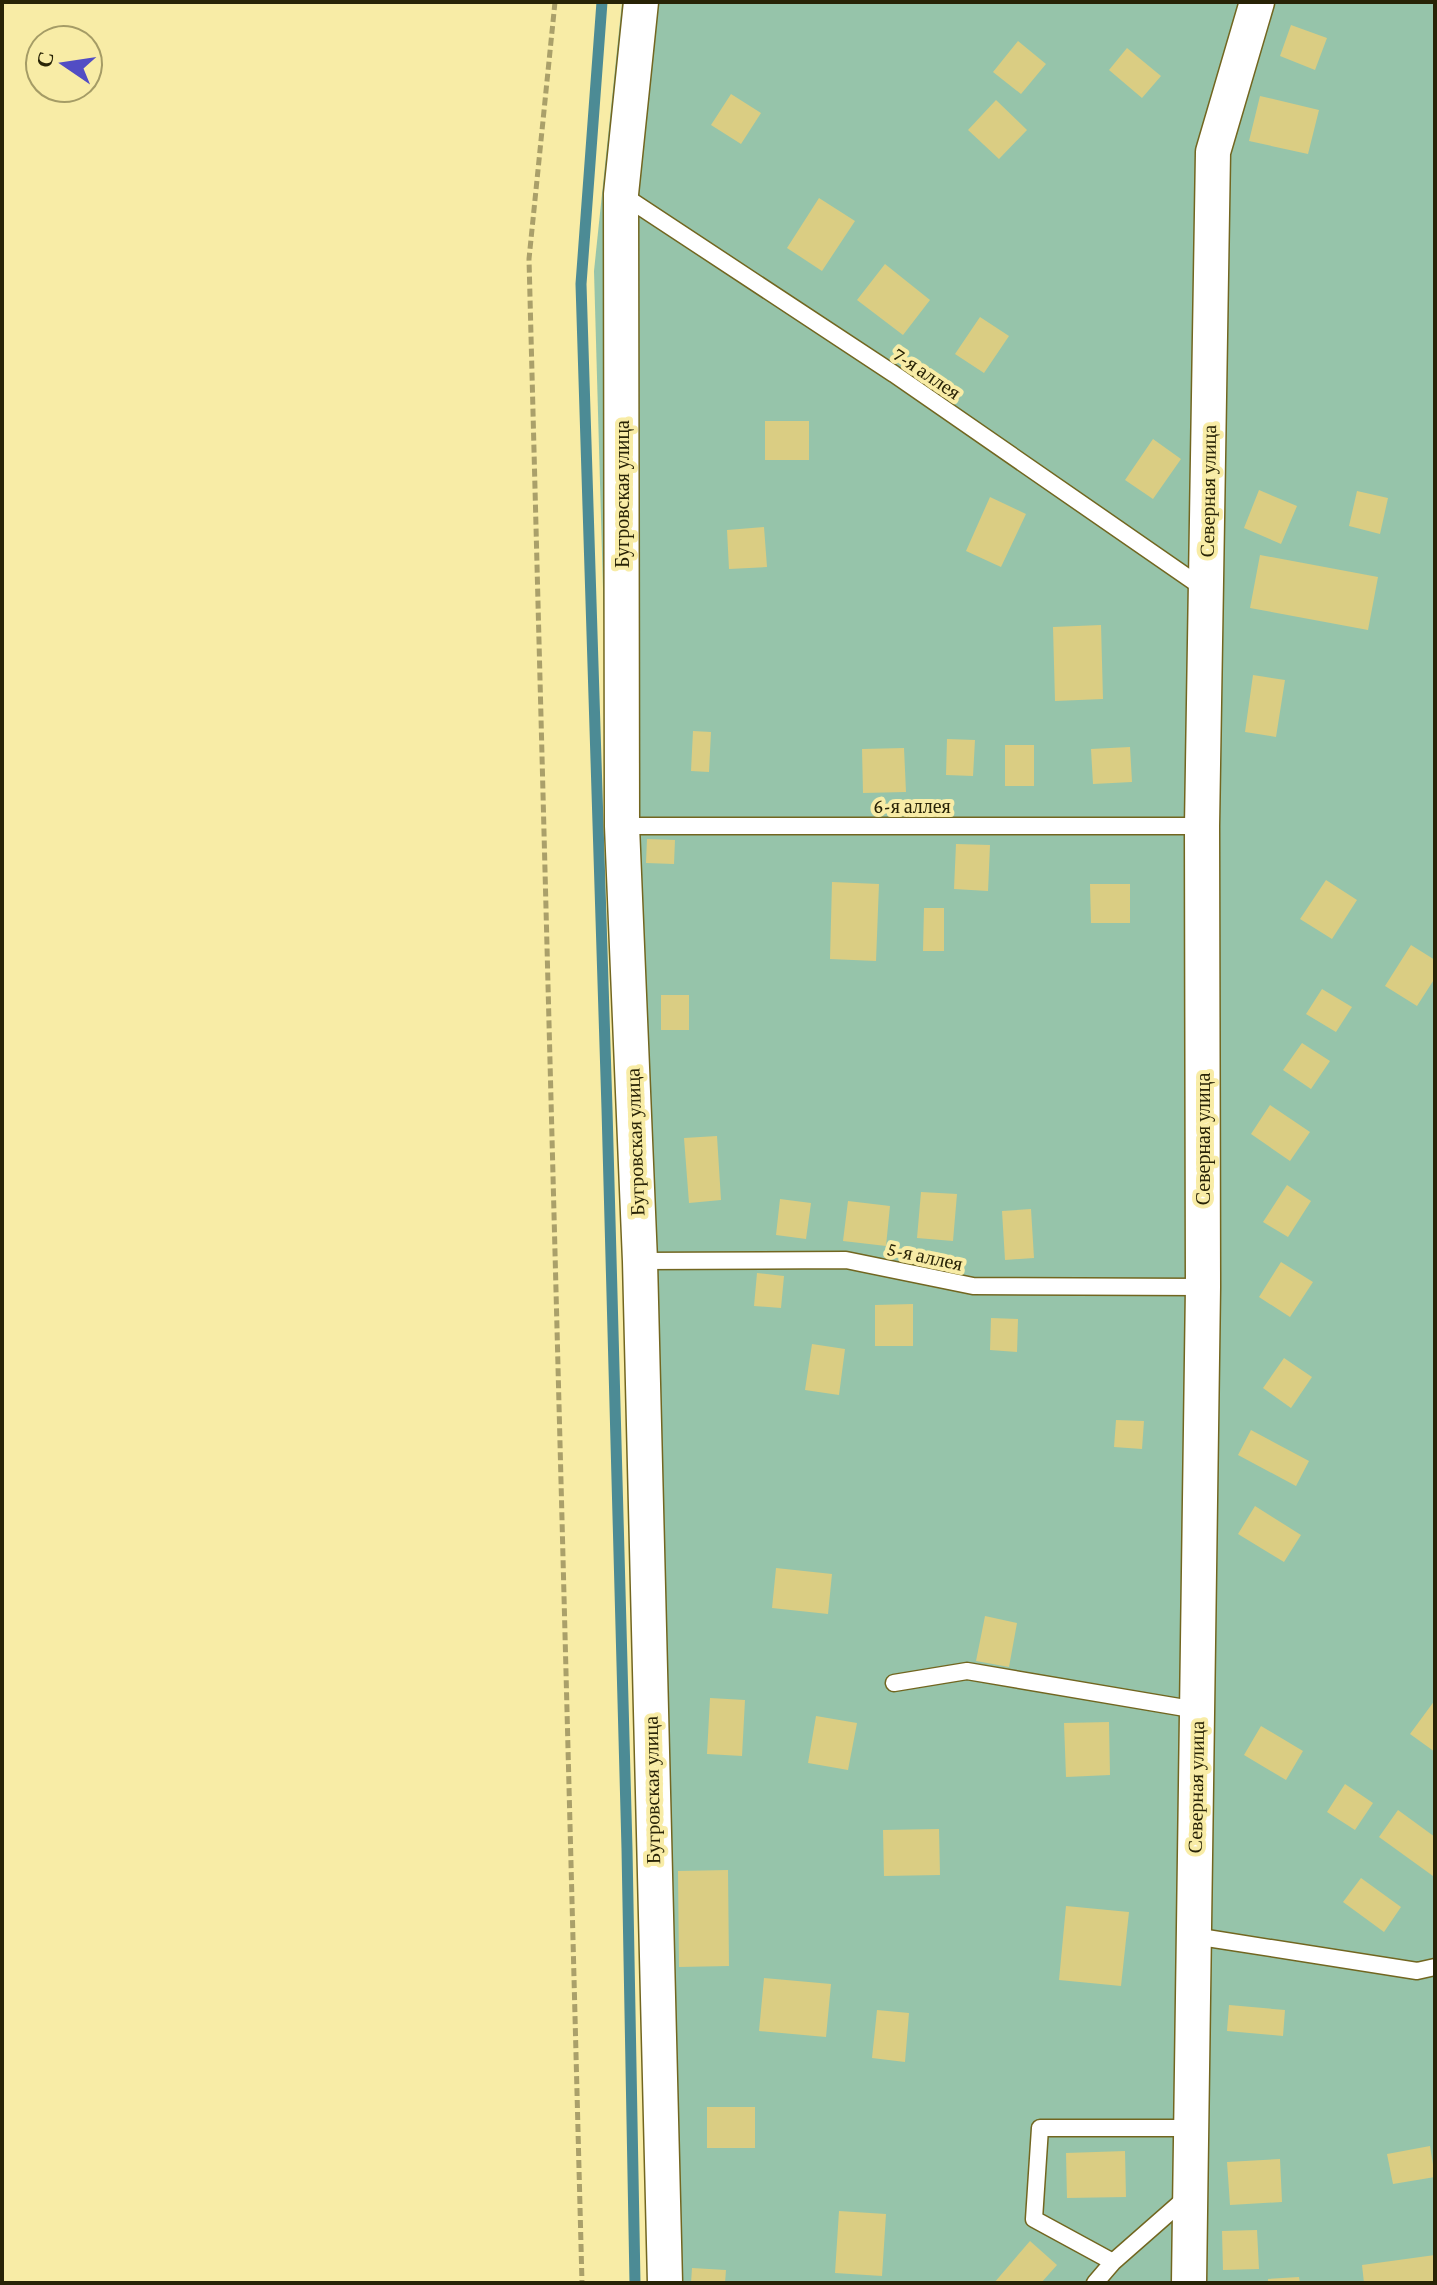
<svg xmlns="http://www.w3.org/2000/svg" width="1437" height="2285" font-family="'Crimson Pro',serif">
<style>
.green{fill:#96c4aa}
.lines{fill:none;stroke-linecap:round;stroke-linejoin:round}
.stream{stroke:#4c8b95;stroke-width:11}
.building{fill:#dacd83}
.lane-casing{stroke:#726620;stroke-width:19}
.street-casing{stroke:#726620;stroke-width:37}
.path{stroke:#aaa06a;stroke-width:5;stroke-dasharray:8 4;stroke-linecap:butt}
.lane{stroke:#fff;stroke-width:16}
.street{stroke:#fff;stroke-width:34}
.labels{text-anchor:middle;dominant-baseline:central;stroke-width:8;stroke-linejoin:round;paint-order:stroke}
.street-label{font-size:20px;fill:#282306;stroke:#f8eca6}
</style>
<rect width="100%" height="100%" fill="#f8eca6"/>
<path class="green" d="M622 2H1435V2283H651L594 271Z"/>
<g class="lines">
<path class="stream" d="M602 2 581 284 607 1109 627 1849 635 2283"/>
</g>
<path class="building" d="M1291 25 1327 38 1315 70 1280 56Z
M1018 41 1046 64 1021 94 993 72Z
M1127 48 1161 76 1142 98 1109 70Z
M731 94 761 113 741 144 711 125Z
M1260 96 1319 110 1308 154 1249 141Z
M996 100 1027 130 999 159 968 130Z
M819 198 855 221 822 271 787 248Z
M885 264 930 300 903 335 857 300Z
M980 317 1009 336 984 373 955 354Z
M765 421H809V460H765Z
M1153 439 1181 459 1153 499 1125 480Z
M1259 490 1297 506 1281 544 1244 528Z
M1357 491 1388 498 1380 534 1349 526Z
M990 497 1026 514 1001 567 966 551Z
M764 527 767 567 729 569 727 530Z
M1260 555 1378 577 1368 630 1250 608Z
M1101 625 1103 699 1055 701 1053 627Z
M1253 675 1285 680 1276 737 1245 732Z
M693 731 711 732 709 772 691 771Z
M947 739 975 740 973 776 946 775Z
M1005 745H1034V786H1005Z
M1130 747 1132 782 1093 784 1091 749Z
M904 748 906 792 863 793 862 749Z
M647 839 675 840 674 864 646 863Z
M956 844 990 845 988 891 954 889Z
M1326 880 1357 900 1332 939 1300 919Z
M832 882 879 884 876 961 830 959Z
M1090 884H1130V923H1091Z
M924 908H944V951H923Z
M1411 945 1435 960V978L1417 1006 1385 986Z
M1322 989 1352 1007 1336 1032 1306 1014Z
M661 995H689V1030H661Z
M1302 1043 1330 1061 1311 1089 1283 1070Z
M1270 1105 1310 1132 1290 1161 1251 1134Z
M717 1136 721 1200 689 1203 684 1138Z
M1287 1185 1311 1201 1288 1237 1263 1222Z
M921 1192 957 1194 953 1241 917 1238Z
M780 1199 811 1203 806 1239 776 1235Z
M848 1201 890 1206 886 1246 843 1241Z
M1031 1209 1034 1258 1005 1260 1002 1211Z
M1281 1262 1313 1282 1290 1317 1259 1297Z
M757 1273 784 1276 781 1308 754 1306Z
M913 1304V1346H875V1305Z
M991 1318 1018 1319 1017 1352 990 1350Z
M812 1344 845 1349 839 1395 805 1390Z
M1284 1358 1312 1377 1291 1408 1263 1388Z
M1116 1420 1144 1421 1142 1449 1114 1447Z
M1251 1430 1309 1461 1296 1486 1238 1455Z
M1255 1506 1301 1535 1284 1562 1238 1534Z
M776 1568 832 1574 828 1614 772 1608Z
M985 1616 1017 1623 1009 1667 976 1661Z
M710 1698 745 1700 742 1756 707 1754Z
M1435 1700V1752L1410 1734Z
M816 1716 857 1723 848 1770 808 1763Z
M1109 1722 1110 1775 1066 1777 1064 1723Z
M1261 1726 1303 1751 1286 1780 1244 1755Z
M1345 1784 1373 1803 1355 1830 1327 1812Z
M1398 1810 1435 1837 1433 1876 1379 1837Z
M939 1829 940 1875 884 1876 883 1830Z
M728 1870 729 1966 679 1967 678 1871Z
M1361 1878 1401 1907 1384 1932 1343 1902Z
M1066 1906 1129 1912 1121 1986 1059 1980Z
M764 1978 831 1984 826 2037 759 2031Z
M1229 2005 1285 2010 1283 2036 1227 2031Z
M877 2010 909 2013 905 2062 872 2058Z
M707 2107H755V2148H707Z
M1430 2146 1435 2177 1393 2184 1387 2154Z
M1125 2151 1126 2197 1067 2198 1066 2153Z
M1280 2159 1282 2202 1230 2205 1227 2162Z
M839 2211 886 2214 882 2276 835 2273Z
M1257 2230 1259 2269 1223 2270 1222 2231Z
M1030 2241 1057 2265 1041 2283H994Z
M1435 2255V2283H1364L1362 2265Z
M692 2268 726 2270 725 2283H691Z
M1299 2277 1300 2283H1268V2279Z"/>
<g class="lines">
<g class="lane-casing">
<path id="lane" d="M621 194 894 374 1206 590
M622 826H1202
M640 1261 846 1260 973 1286 1203 1287
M894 1683 967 1671 1197 1710
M1194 1936 1417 1971 1435 1967
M1113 2262 1034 2219 1040 2128H1191
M1095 2283 1113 2262 1187 2197"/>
</g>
<g class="street-casing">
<path id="street" d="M641 2 621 194 622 826 640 1261 665 2283
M1189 2283 1203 1287 1202 826 1213 152 1257 2"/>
</g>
<path class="path" d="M555 2 529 259 582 2283"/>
<use href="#lane" class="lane"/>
<use href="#street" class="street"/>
</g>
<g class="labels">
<g class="street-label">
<text transform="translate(927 373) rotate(34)">7-я аллея</text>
<text transform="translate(1208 491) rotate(-89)">Северная улица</text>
<text transform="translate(622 494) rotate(-90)">Бугровская улица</text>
<text x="912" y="806">6-я аллея</text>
<text transform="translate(1203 1139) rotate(-90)">Северная улица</text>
<text transform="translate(635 1142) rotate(-92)">Бугровская улица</text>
<text transform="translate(925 1256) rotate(12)">5-я аллея</text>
<text transform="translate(1196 1787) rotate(-89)">Северная улица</text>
<text transform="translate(652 1790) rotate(-91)">Бугровская улица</text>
</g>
</g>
<rect width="1437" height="2285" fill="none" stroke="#282306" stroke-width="8"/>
<g transform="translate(64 64) rotate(283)"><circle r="38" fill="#f8eca6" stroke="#a59c66" stroke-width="2"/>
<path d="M0-6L14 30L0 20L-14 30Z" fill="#524dc4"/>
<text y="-12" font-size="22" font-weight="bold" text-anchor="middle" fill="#282306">С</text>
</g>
</svg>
